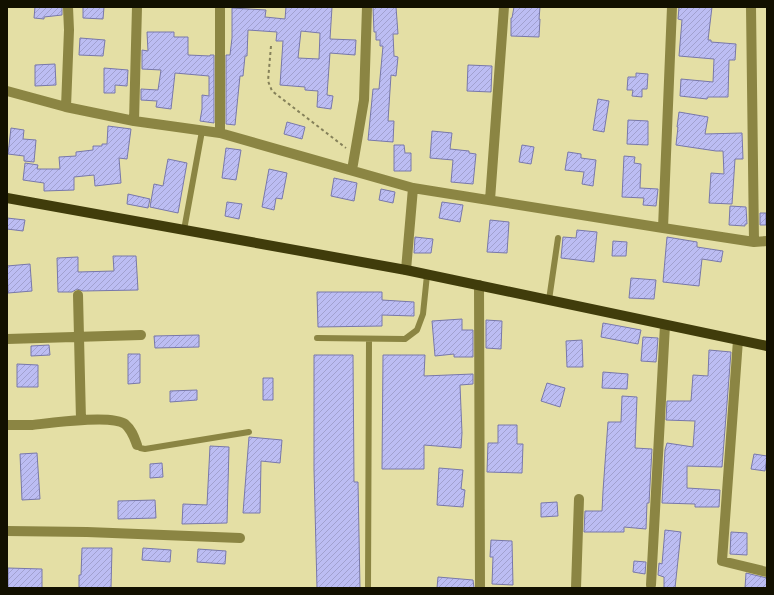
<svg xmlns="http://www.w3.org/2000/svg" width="774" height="595" font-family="Mulish,sans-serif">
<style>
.building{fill:url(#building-hatch);stroke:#7878aa;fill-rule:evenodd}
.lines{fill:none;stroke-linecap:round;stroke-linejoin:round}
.path{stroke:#85815a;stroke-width:2;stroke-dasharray:3 3;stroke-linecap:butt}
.lane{stroke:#8b8543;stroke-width:6}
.street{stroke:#8b8543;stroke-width:10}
.primary{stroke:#403c0b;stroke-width:10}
</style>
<defs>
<pattern id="building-hatch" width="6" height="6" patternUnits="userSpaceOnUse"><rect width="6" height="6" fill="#bcbdf3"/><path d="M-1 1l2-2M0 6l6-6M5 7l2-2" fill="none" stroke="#a1a1cf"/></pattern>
</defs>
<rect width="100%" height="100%" fill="#e4dfa5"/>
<path class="building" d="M35 7H62V15L44 17V19L34 18Z
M83 7H104L103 19 83 18Z
M286 7H332L330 39 356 40 355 55 330 53 327 95 333 96 331 109 317 107 318 91 305 90V87L280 85 283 41H276L277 32 248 30 247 56H245L243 76H240L235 125 226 124V55H230L232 38V8L266 10 265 17 285 19ZM301 31 320 33 319 59 298 58Z
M373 7H396L398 34H393L394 56 398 57 396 76 391 75 388 121H394L393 142 368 140 373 89H379L383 46H380V40H376V32H374Z
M514 7H540L539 19H540L539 37 511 36V18H512Z
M679 7H712L708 40H711V42L736 44 735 60H729L728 97H708L707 99 680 96 681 79 713 82 714 59 679 56 682 20 678 19Z
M147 32H174V37H188V55L210 56V55H214V123L200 121 202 109V95L209 96V76L175 73 171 109 156 107 157 101 141 100V89L158 90 161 70 142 69V50L148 51Z
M80 38 105 40 103 56 79 55Z
M55 64 56 85 35 86V65Z
M468 65 492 66 491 92 467 91Z
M104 68 128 70 127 86 115 85V93H104Z
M636 73 648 74 647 89H642V97L632 96 633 90H627L628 77H636Z
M598 99 609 101 604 132 593 130Z
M679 112 708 117 705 134 742 133 743 159H735L732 204 709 203 711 173 724 174 723 151H716L676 145 678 127H677Z
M628 120 648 121V145L627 144Z
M287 122 305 127 302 139 284 134Z
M108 126 131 129 127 159 119 158 121 183 95 186 94 175 74 177V190L44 191V183L23 180 25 163 38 165 37 169H60L59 157 76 156V152L93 150V146H102V144H107Z
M11 128 24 130 23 139 36 140 34 162 24 161V156L8 154Z
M432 131 452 133 450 149 469 151V153L476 154 473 184 451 182 453 160 430 158Z
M394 145H404L405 153H411V171H394Z
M522 145 534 147 531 164 519 162Z
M226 148 241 150 236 180 222 178Z
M568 152 581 154V158L596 160 593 186 582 184 584 172 565 170Z
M624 156 635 157 634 163 641 164 640 188 658 189 656 206 643 205 644 198 622 197Z
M168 159 187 163 178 213 150 207 154 184 163 186Z
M269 169 287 173 282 199 276 198 274 210 262 207Z
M334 178 357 183 354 201 331 196Z
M381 189 395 192 393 203 379 200Z
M128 194 150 199 148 208 127 204Z
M227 202 242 204 239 219 225 216Z
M442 202 463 205 460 222 439 218Z
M730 206 746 207 747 224H745V226L729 225Z
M760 213H766V225H760Z
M7 218 25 220 23 231 7 229Z
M490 220 509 222 507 253 487 252Z
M577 230 597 232 594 262 561 258 563 237 576 238Z
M415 237 433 239 431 253H414Z
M667 237 697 242V247L723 251 721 262 702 259 699 286 663 282Z
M613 241 627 242 626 256H612Z
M113 256H136L138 290 83 291 77 289 72 292H58L57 258 78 257V272L114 271Z
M30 264 32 291 8 293 7 266Z
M631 278 656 280 654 299 629 298Z
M317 292H382V300L414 302V316L382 315V326L318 327Z
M462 319V330H473V357H454V354L435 356 432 321Z
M486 320 502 321 501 349 486 348Z
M603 323 641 330 638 344 601 337Z
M199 335V347L155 348 154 336Z
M643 337 658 338 656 362 641 361Z
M582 340 583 367H567L566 341Z
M49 345 50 355 31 356V346Z
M709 350 731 352 722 467 687 466V488L720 490 719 507H695V504L662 503 665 450 667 443 693 447 695 421 666 420 667 401H691L693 375 708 376Z
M128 354H140V383L128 384Z
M314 355H353L354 482H358L360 588H317L314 469Z
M383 355H425L424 376 473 374V384L460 385 462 433 461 448 424 445V469H382Z
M17 364 38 365V387H17Z
M603 372 628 374 627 389 602 388Z
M263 378H273V400H263Z
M547 383 565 388 560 407 541 401Z
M197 390V400L170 402V391Z
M622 396 637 397 635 448 652 449 649 503H647L646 529 624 527V532H584L585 511H602L603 491 608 422H621Z
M498 425H517V444H523L522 473 487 472 488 443H498Z
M249 437 282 440 280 463 261 461 260 513H243Z
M210 446 229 447 227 523 182 524 183 504 207 505Z
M37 453 40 499 22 500 20 454Z
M754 454 767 456 765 471 751 469Z
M162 463 163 477 150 478V464Z
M439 468 463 470 461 489 465 490 463 507 437 505Z
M155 500 156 518 118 519V501Z
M557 502 558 516 541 517V503Z
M665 530 681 532 675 588H664V577L658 575 659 563 662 564Z
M731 532 747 533V555L730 554Z
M491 540 512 541 513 585 492 584 493 557H490Z
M82 548H112L111 588H79V575H81Z
M143 548 171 550 170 562 142 560Z
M198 549 226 551 225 564 197 562Z
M634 561 646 562 645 574 633 572Z
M8 568 42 569V588H8Z
M746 573 767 578V588H745Z
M438 577 473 580 474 588H437Z"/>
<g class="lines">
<path class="path" d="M271 46 268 81 272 91 346 148"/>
<path class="lane" d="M184 230 202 131
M549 300 558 238
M317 338 405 339 417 330 423 314 427 275
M137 445 140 448 145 449 249 432
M368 588 369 339"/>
<path class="street" d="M220 7V133
M751 7 754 242
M7 91 66 107 134 121 220 133 413 188 663 228 754 242 767 241
M66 107 69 30 68 7
M134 121 137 7
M352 170 364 100 367 7
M490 200 504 7
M663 228 672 7
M406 270 413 188
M479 285 480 588
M78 295 81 420
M7 339 141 335
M738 340 722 561 767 572
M7 425C15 425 24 425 32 425 50 423 112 414 125 424 132 430 134 437 137 445
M7 531 87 532 240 538
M651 585 665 325
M576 588 579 499"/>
<path class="primary" d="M7 198 406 270 767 346"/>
</g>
<rect width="774" height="595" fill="none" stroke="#121000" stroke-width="16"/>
</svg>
